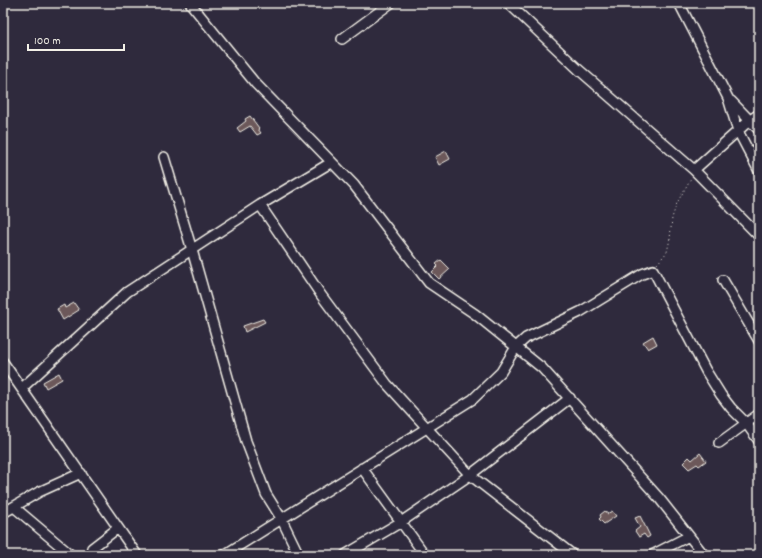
<svg xmlns="http://www.w3.org/2000/svg" width="762" height="558" font-family="Dekko,sans-serif">
<style>
.building{fill:#6c585a;stroke:#f4f1e8}
.lines{fill:none;stroke-linecap:round;stroke-linejoin:round}
.minor-casing{stroke:#f4f1e8;stroke-width:12}
.path{stroke:#f4f1e8;stroke-width:1;stroke-dasharray:1 3;stroke-linecap:butt}
.minor{stroke:#2f2a3d;stroke-width:9}
</style>
<rect width="100%" height="100%" fill="#2f2a3d"/>
<filter id="ink" filterUnits="userSpaceOnUse"><feTurbulence type="fractalNoise" baseFrequency=".025" numOctaves="2"/><feDisplacementMap in="SourceGraphic" scale="8" xChannelSelector="R" yChannelSelector="G"/><feConvolveMatrix kernelMatrix="1 2 1 2 8 2 1 2 1" color-interpolation-filters="sRGB"/></filter>
<g filter="url(#ink)">
<path class="building" d="M250 116 259 128 258 129 261 133 257 135 250 126 240 132 237 128 246 121 245 119Z
M446 151 450 159 439 165 435 157Z
M441 260 450 269 439 279 432 272 438 266 436 264Z
M74 303 79 310 63 320 57 309 64 305 65 308Z
M263 319 265 322 245 332 243 326Z
M653 336 657 344 648 349 643 342Z
M59 373 62 379 46 388 43 382Z
M700 453 706 461 699 466 697 464 689 469 683 463 689 457 692 460Z
M605 511 607 514 612 511 616 516 604 524 599 519 601 517 600 515Z
M640 516 650 536 647 538 644 534 639 537 635 531 640 527 635 518Z"/>
<g class="lines">
<g class="minor-casing">
<path id="minor" d="M190 3 255 83 354 185 429 283 475 314 542 368 659 498 704 555
M508 3 578 69 694 170 759 236
M679 3 728 98 738 131 759 171
M342 39 391 3
M731 101 759 130
M164 157 192 250 246 441 266 494 281 518 299 555
M694 170 749 121 759 114
M260 205 321 295 387 384 427 428 470 475 573 555
M723 280 759 341
M3 362 137 555
M22 388 127 292 260 205 332 162
M719 443 759 414
M362 468 425 555
M14 507 71 555
M3 513 39 492 81 473
M96 555 92 548 118 528
M224 555 473 399 501 372 516 347 526 338 580 312 642 274 653 270 706 371 721 395 731 408 746 423 759 441
M345 555 401 522 470 475 570 398
M652 555 689 536"/>
</g>
<path class="path" d="M657 264 667 252 670 239 672 218 677 203 691 178"/>
<use href="#minor" class="minor"/>
</g>
</g>
<rect width="762" height="558" fill="none" stroke="#2f2a3d" stroke-width="16"/>
<rect x="8" y="8" width="746" height="542" fill="none" stroke="#f4f1e8" stroke-width="1.5" filter="url(#ink)"/>
<path d="M28 44v6h96v-6" fill="none" stroke="#f4f1e8" stroke-width="2"/>
<text x="34" y="44" font-size="12" fill="#f4f1e8" stroke="#2f2a3d" stroke-width="3" paint-order="stroke">100 m</text>
</svg>
